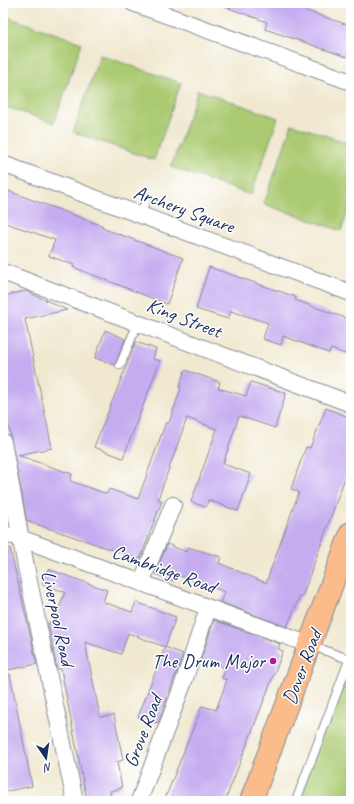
<svg xmlns="http://www.w3.org/2000/svg" width="354" height="804" font-family="Caveat,sans-serif">
<style>
.green{fill:#abca71;stroke:#637c68}
.building{fill:#c5abf0}
.lines{fill:none;stroke-linecap:round;stroke-linejoin:round}
.service-casing{stroke:#868c96;stroke-width:10}
.minor-casing{stroke:#868c96;stroke-width:18}
.primary-casing{stroke:#868c96;stroke-width:24}
.service{stroke:#fff;stroke-width:8}
.minor{stroke:#fff;stroke-width:16}
.primary{stroke:#fabc8b;stroke-width:22}
.poi-dot{fill:#b5179e;stroke:#fff;stroke-width:1.5}
.labels{text-anchor:middle;dominant-baseline:central;stroke-width:3;stroke-linejoin:round;paint-order:stroke}
.street-label{font-size:20px;fill:#1b2f5e;stroke:#fff}
.poi-label{font-size:20px;fill:#1b2f5e;stroke:#fff;text-anchor:end}
</style>
<rect width="100%" height="100%" fill="#fff"/>
<filter id="ink" filterUnits="userSpaceOnUse"><feTurbulence type="fractalNoise" baseFrequency=".025" numOctaves="2"/><feDisplacementMap in="SourceGraphic" scale="8" xChannelSelector="R" yChannelSelector="G"/><feConvolveMatrix kernelMatrix="1 2 1 2 8 2 1 2 1" color-interpolation-filters="sRGB"/></filter>
<filter id="wash" filterUnits="userSpaceOnUse"><feTurbulence type="fractalNoise" baseFrequency=".012" numOctaves="4" result="noise"/><feDisplacementMap in="SourceGraphic" scale="16" xChannelSelector="R" yChannelSelector="G"/><feGaussianBlur stdDeviation="0.9" result="paint"/><feColorMatrix in="noise" values="0 0 0 0 0 0 0 0 0 0 0 0 0 0 0 0 0 1.4 0 .05"/><feComposite in="paint" operator="in"/></filter>
<g filter="url(#wash)">
<rect width="100%" height="100%" fill="#f0e8cf"/>
<path class="green" d="M5 16 82 43 54 123 3 106V21Z
M100 55 181 83 154 160 73 132Z
M198 90 278 118 251 195 171 167Z
M292 124 351 144V203L341 231 264 204Z
M351 655V801H296Z"/>
<g id="blocks">
<path class="building" d="M221 3H300L298 8 351 26V45L347 57 265 29 267 22 220 5Z
M3 189 103 226 102 228 183 258 167 304 73 267 74 265 49 256 55 240 3 222Z
M209 267 296 297 295 300 351 320V356L331 349 329 353 283 336 281 345 263 339 268 323 231 311 228 319 196 309Z
M26 291 67 310 25 319 52 448 17 455 72 474 70 481 107 494 109 489 138 499 166 422 169 423 181 388 179 387 185 370 220 382 218 388 246 396 251 382 286 393 275 428 239 416 223 464 251 474 238 511 208 500 206 507 191 502 217 429 187 418 158 499 162 501 140 559 27 521 3 398V296Z
M105 330 125 339 115 365 95 358Z
M136 342 156 349 153 359 160 361 123 458 94 447Z
M326 408 351 418V461L302 597 300 596 287 627 220 602 225 592 175 574 173 581 155 574 167 544 186 552 188 547 221 557 219 563 266 583 299 492 291 489 299 466 306 447 310 448Z
M10 548 37 664 3 671V549Z
M48 569 107 590 103 602 132 612 136 602 176 617 165 647 128 633 121 654 85 642 100 717 114 715 123 760 117 762 122 788 110 791 112 801H87L61 669H57L48 623 54 622 65 592 42 584Z
M214 620 280 644 278 649 283 651 225 801H164L202 706 216 710 227 680 222 678 226 668 201 659Z
M165 647 183 654 158 723 138 717Z
M3 674H10L32 786 3 792Z"/>
</g>
</g>
<g filter="url(#ink)">
<use href="#blocks" fill-opacity="0" stroke="#868c96" stroke-width="1"/>
<g class="lines">
<g class="service-casing">
<path id="service" d="M140 215 147 198
M120 365 138 323
M310 645 351 660
M296 801 351 655"/>
</g>
<g class="minor-casing">
<path id="minor" d="M133 3 351 82
M3 164 351 293
M3 272 351 404
M3 442 26 567 75 801
M3 537 12 535 310 645
M141 583 173 505
M139 801 183 684 208 608"/>
</g>
<g class="primary-casing">
<path id="primary" d="M251 801 351 533"/>
</g>
<use href="#service" class="service"/>
<use href="#minor" class="minor"/>
<use href="#primary" class="primary"/>
</g>
</g>
<circle class="poi-dot" cx="273" cy="661" r="4"/>
<g class="labels">
<g class="street-label">
<text transform="translate(184 209) rotate(20)">Archery Square</text>
<text transform="translate(184 318) rotate(21)">King Street</text>
<text transform="translate(164 569) rotate(20)">Cambridge Road</text>
<text transform="translate(58 618) rotate(78)">Liverpool Road</text>
<text transform="translate(302 667) rotate(-69)">Dover Road</text>
<text transform="translate(143 731) rotate(-69)">Grove Road</text>
</g>
<g class="poi-label">
<text x="265" y="661">The Drum Major</text>
</g>
</g>
<rect width="354" height="804" fill="none" stroke="#fff" stroke-width="16"/>
<g transform="translate(46 758) rotate(167)" stroke="#ffffff" stroke-width="3" paint-order="stroke">
<path d="M0-3L7 15L0 10L-7 15Z" fill="#1b2f5e"/>
<text y="-6" font-size="11" font-weight="bold" text-anchor="middle" fill="#1b2f5e">N</text>
</g>
</svg>
